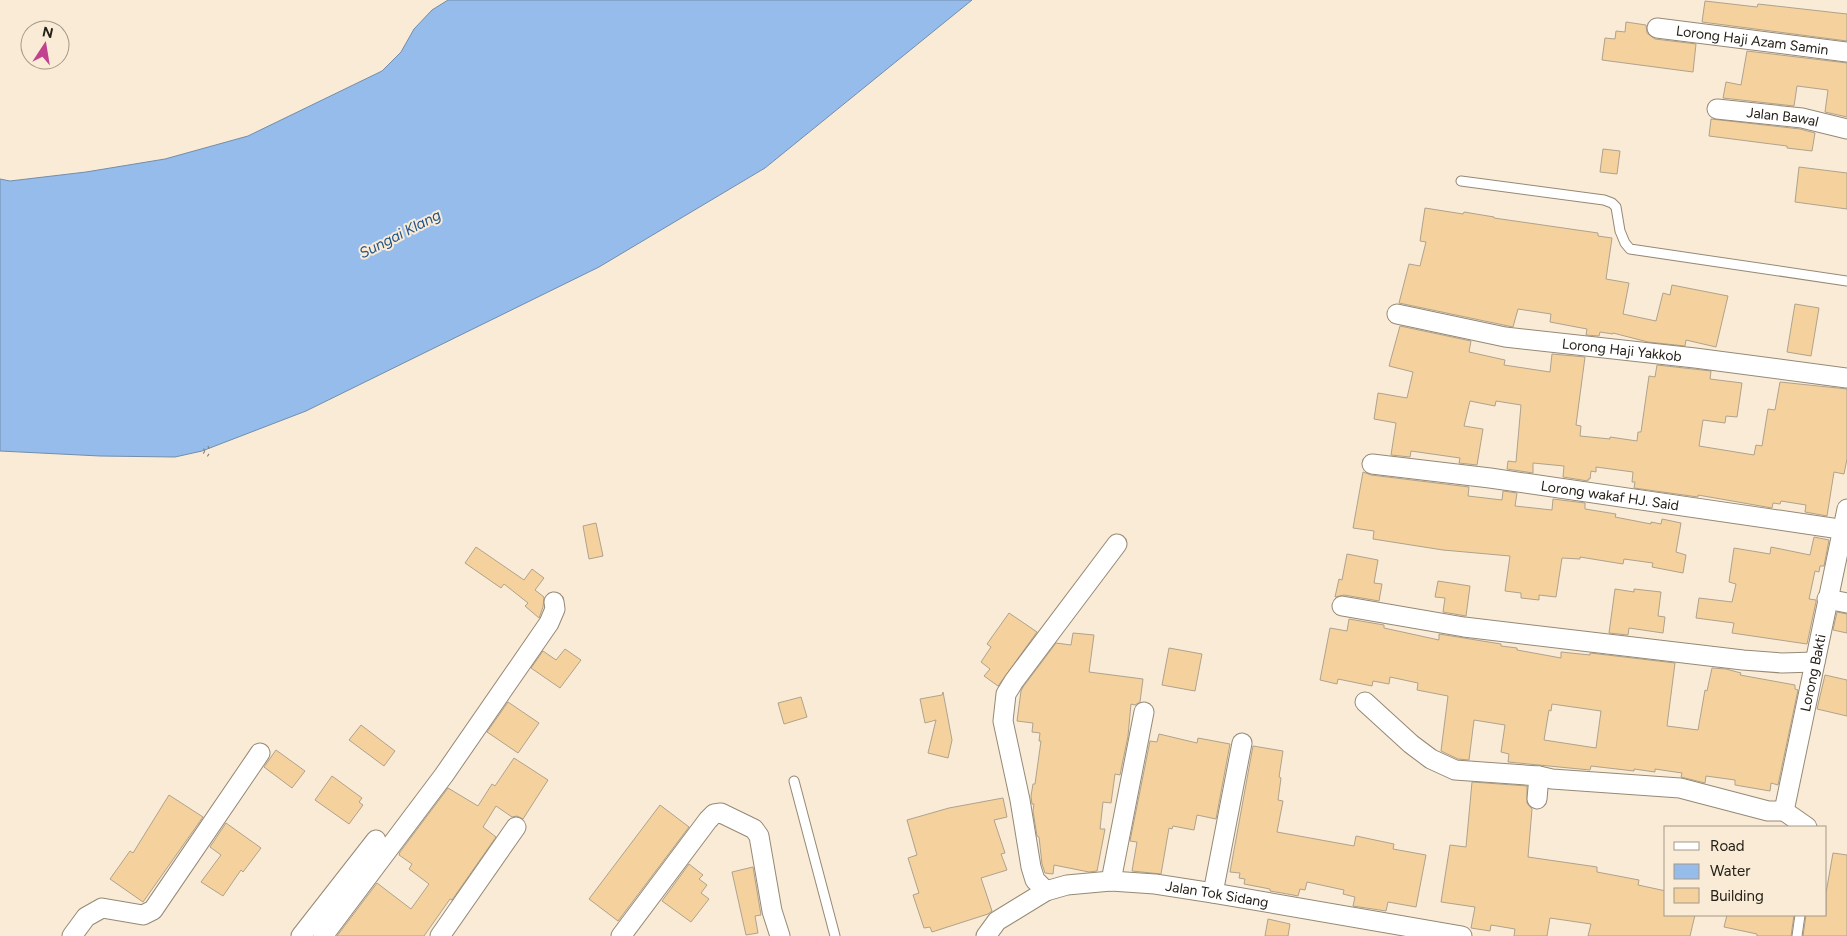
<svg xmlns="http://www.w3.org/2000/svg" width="1847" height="936" font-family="Figtree,sans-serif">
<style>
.water{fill:#95bceb;stroke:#738dac}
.building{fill:#f5d29d;stroke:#afa28d;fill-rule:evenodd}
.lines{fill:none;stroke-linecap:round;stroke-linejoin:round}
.lane-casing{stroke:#968975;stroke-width:11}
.street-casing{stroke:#968975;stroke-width:21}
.path{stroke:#898071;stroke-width:3;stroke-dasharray:1 4;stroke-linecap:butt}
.lane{stroke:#fff;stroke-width:9}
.street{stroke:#fff;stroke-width:19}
.labels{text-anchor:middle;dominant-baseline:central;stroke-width:4;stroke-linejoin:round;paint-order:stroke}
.street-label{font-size:14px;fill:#252018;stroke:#f9ebd5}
.water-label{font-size:15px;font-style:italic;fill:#1e538c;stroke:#f9ebd5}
</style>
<rect width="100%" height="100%" fill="#f9ebd5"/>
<path class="water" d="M448 0H972L765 168 599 267 306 411 202 451 175 457 100 456 0 451V179L10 181 86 172 165 159 248 136 382 71 401 52 414 29 432 10Z"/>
<path class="building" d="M1705 1 1757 7 1758 4 1847 14V41L1702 22Z
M1626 22 1646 25 1647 33 1655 39 1696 44 1693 72 1602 60 1605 38 1615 39 1616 31 1625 32Z
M1747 51 1847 63V117L1825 112 1828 90 1797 86 1794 106 1723 98 1726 82 1741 85Z
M1711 119 1800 129 1815 133 1812 151 1787 148V146L1709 136Z
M1603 149 1620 151 1617 174 1600 172Z
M1799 167 1847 173V209L1795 202Z
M1425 208 1463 214 1464 212 1494 217V218L1598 233V236L1612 238 1606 279 1629 283 1623 314 1656 321 1663 293 1670 295 1672 285 1728 296 1716 347 1686 340 1685 346 1648 342 1613 333V334L1600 332 1599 336 1586 335 1587 329 1550 322 1551 314 1518 309 1513 327 1399 303 1409 264 1420 266 1426 242 1420 241Z
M1795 304 1819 308 1811 356 1787 352Z
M1400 326 1471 341 1469 352 1505 360 1504 365 1550 372 1552 354 1585 357 1576 425 1581 426 1580 436 1610 439V437L1637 441 1638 432H1641L1649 376 1655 377 1657 365 1711 371 1710 379 1742 383 1737 417 1726 416 1725 423 1703 420 1699 446 1754 455 1756 445 1762 446 1768 409 1775 410 1780 382 1847 389V459L1844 474 1834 472 1827 516 1805 512 1806 505 1781 501 1780 504 1773 503 1772 508 1698 495V497L1634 488 1635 482H1632L1633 472 1596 467V472L1591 471 1590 479H1588V481L1563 477 1564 466 1533 463V473L1507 469 1508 461 1516 462 1521 405 1496 401 1495 406 1470 401 1464 426 1483 429 1477 465 1459 463 1460 458 1411 451 1410 457 1391 455 1396 423 1374 419 1378 393 1407 398 1413 372 1389 366Z
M1363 472 1371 475 1469 487 1468 496 1502 500 1503 491 1517 493 1515 506 1552 510 1553 499 1585 503V509L1616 514 1615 517 1651 524V522L1661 524 1662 519 1681 523 1676 552 1686 555 1683 573 1652 567 1653 563 1624 559 1623 564 1580 557V559L1562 558 1556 597 1539 595V600L1521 598V593L1505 591 1510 556 1443 550 1373 539 1374 531 1353 528Z
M596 523 603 556 589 559 583 526Z
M1814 537 1829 540 1824 566H1820L1819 572 1815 571 1809 599 1816 600V602L1807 644 1732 633 1734 623 1696 618 1699 598 1732 602 1736 584 1729 582 1734 548 1770 554 1771 547 1810 555Z
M476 547 524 580 532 569 544 578 535 590 544 597 543 607 539 618 525 606 528 603 504 584 501 588 465 563Z
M1347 554 1378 560 1374 583 1382 584 1379 601 1344 595 1335 597 1339 579 1342 580Z
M1438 581 1470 586 1466 616 1443 612 1445 598 1435 597Z
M1615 589 1634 592V589L1661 592 1658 616 1665 617 1663 633 1629 628 1628 635 1609 633Z
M1837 612 1847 614V633L1833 630Z
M1009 613 1037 632 998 686 984 676 990 669 981 662 991 647 987 644Z
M1349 619 1384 625V628L1439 640V634L1501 644V646L1517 648V650L1561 658V652L1590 655V653L1675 663 1667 726 1698 730 1705 690 1707 691 1712 668 1726 669 1741 673 1740 675 1795 685V689L1798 690 1778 785 1771 783 1770 791 1735 785V780L1706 776 1705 783 1681 777 1682 773 1655 769V772L1634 769V771L1591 766 1590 770 1508 762 1509 754 1501 752 1505 725 1474 720 1469 760 1458 759 1441 751 1448 696 1417 690 1418 683 1390 677 1389 684 1373 681 1372 686 1338 679 1337 684 1320 680 1330 628 1347 631ZM1552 704 1601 711 1596 748 1544 740 1549 710 1551 711Z
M1073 633 1094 635 1089 672 1143 679 1140 702 1135 705 1131 704 1128 736 1120 775 1115 774 1111 803 1103 802 1100 829H1105L1097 871 1089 872 1054 865 1053 874 1045 873 1042 864 1039 837 1037 836 1033 811 1034 804H1032L1031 796 1033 784H1035L1041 741H1039L1040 733 1032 732 1033 723 1017 721 1021 691 1023 687 1056 643 1071 645Z
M1169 648 1202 654 1195 691 1162 685Z
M565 649 581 660 560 688 531 668 543 651 556 660Z
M1825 675 1847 680V716L1817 709Z
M943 692 952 740 948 758 928 753 936 720 925 723 920 699 942 695Z
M801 697 807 717 784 724 778 703Z
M508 702 539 723 518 753 487 732Z
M361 725 395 751 384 766 349 740Z
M1159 734 1197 743 1198 738 1230 744 1216 819 1197 815 1194 830 1173 826 1172 829 1169 828 1161 874 1132 871 1137 842 1130 841 1150 741 1157 742Z
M1253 746 1283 751 1279 777 1281 778 1278 800 1283 801 1277 832 1354 846 1356 836 1394 844 1393 849 1426 855 1416 907 1388 902 1386 911 1353 906 1355 897 1343 894 1344 890 1307 882 1305 890 1300 889 1298 896 1282 893 1270 891V889L1244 884 1245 879 1239 878 1240 873 1230 872Z
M276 750 305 771 292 788 264 767Z
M514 758 548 780 523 819 517 816 512 817 496 806 483 827 496 837 452 900 450 899 424 936H337L377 883 411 909 429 884 409 869 412 864 399 855 400 852 448 788 478 806 492 784 495 786Z
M332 776 362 798 359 802 363 805 349 824 315 800Z
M1472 782 1527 786V803L1532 809 1528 857 1597 867V872L1639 880 1638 885 1666 891V915H1695L1690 936H1588L1591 924 1550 918 1547 936H1514L1515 929 1491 925 1490 931 1471 928 1475 907 1441 902 1450 845 1466 847Z
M169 795 203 817 143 902 110 879 130 851 133 853Z
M1003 798 1007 817 994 820 1005 853 1001 854 1007 870 981 878 992 911 988 914 932 932 930 927 924 928 913 895 919 893 908 858 917 855 907 820 949 808Z
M660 805 689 827 618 921 589 899Z
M226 823 261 848 243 872 241 870 223 896 201 882 221 855 210 847Z
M1833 853 1847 855V936H1803L1806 915H1826V893Z
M689 864 703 875 699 879 707 885 701 893 709 899 691 922 662 901Z
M753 867 761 915 755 916 758 933 746 935 732 872Z
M1727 915H1794L1791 936H1757V934L1724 927Z
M1268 919 1290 924 1288 936H1265Z"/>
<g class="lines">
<g class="lane-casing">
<path id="lane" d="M1461 181 1604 200 1612 203 1616 207 1620 231 1625 243 1630 249 1847 281
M794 781 835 936
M1797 936 1800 915"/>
</g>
<g class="street-casing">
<g id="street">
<path id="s1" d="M1657 28 1847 52"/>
<path id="s2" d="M1717 109 1802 118 1847 129"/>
<path id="s3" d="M1397 314 1505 337 1695 358 1847 378"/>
<path id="s4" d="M1372 464 1490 478 1847 530"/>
<path d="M1827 599 1847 603"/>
<path d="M1342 606 1464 627 1743 660 1782 663 1815 662"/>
<path d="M1365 702 1411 744 1431 759 1455 770 1539 776"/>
<path d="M1537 799 1539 776 1552 779 1680 788 1768 811H1784"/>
<path id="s5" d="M1807 827 1784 811 1847 509"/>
<path d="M1111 881 1144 712"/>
<path d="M1046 891 1035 880 1031 867 1020 800 1003 721 1006 694 1014 681 1117 544"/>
<path d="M1213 893 1242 743"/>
<path d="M72 936 86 917 102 908 143 915 153 910 260 753"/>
<path d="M301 936 376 840"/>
<path d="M323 936 444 775 549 623 555 609 554 602"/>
<path d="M440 936 516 827"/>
<path d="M621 936 708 820 714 814 721 813 754 829 759 836 772 911 780 936"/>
<path id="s6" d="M986 936 997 921 1046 891 1067 885 1111 881 1155 884 1213 893 1462 936"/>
</g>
</g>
<path class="path" d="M209 447 202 451 211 457"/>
<use href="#lane" class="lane"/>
<use href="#street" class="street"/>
</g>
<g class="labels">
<g class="street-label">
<text stroke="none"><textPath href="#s1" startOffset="96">Lorong Haji Azam Samin</textPath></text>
<text stroke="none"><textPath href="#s2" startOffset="66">Jalan Bawal</textPath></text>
<text stroke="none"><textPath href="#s3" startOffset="228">Lorong Haji Yakkob</textPath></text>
<text stroke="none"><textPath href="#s4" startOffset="240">Lorong wakaf HJ. Said</textPath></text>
<text stroke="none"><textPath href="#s5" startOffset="169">Lorong Bakti</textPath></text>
<text stroke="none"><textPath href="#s6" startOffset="249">Jalan Tok Sidang</textPath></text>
</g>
<g class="water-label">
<text transform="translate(400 234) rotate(-27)">Sungai Klang</text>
</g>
</g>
<rect x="1664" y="826" width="162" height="90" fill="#f9ebd5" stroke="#a49a89"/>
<rect x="1674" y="842" width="25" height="8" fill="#ffffff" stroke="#a49a89"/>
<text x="1710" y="851" font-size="15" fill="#252018">Road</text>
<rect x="1674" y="864" width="25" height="15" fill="#95bceb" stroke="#a49a89"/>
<text x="1710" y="876" font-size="15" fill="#252018">Water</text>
<rect x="1674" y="888" width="25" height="15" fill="#f5d29d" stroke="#a49a89"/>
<text x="1710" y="901" font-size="15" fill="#252018">Building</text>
<g transform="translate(45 45) rotate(12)"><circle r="24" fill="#f9ebd5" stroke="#a49a89"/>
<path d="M0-4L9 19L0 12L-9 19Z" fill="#c1428f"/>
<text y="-8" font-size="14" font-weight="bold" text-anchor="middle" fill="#252018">N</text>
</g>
</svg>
